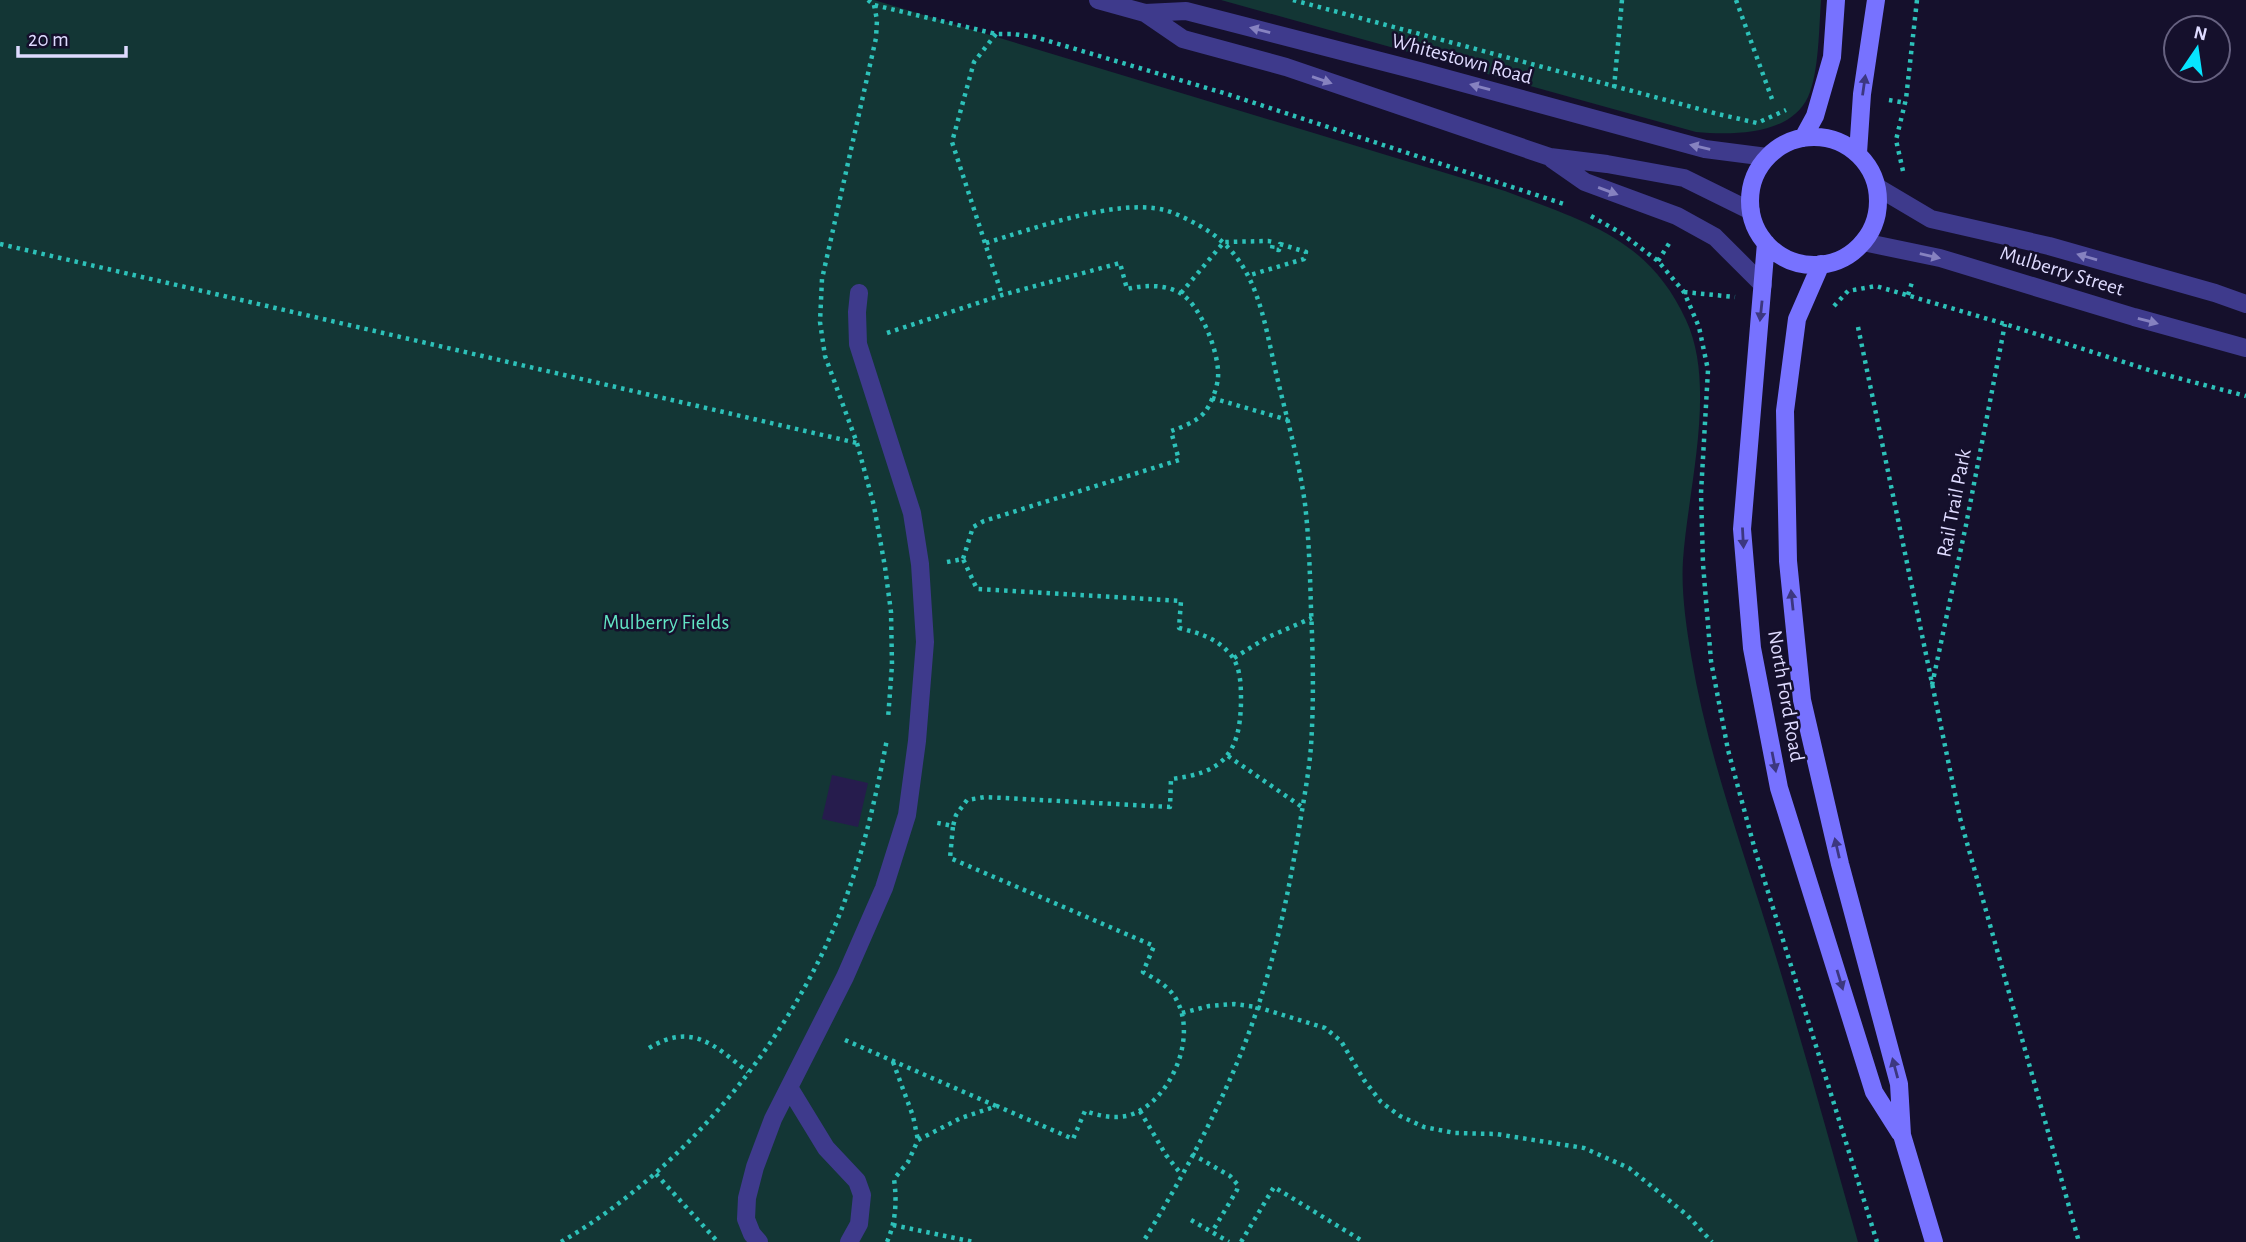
<svg xmlns="http://www.w3.org/2000/svg" width="2246" height="1242" font-family="'Alegreya Sans',sans-serif">
<style>
.green{fill:#133635}
.building{fill:#261c4d}
.lines{fill:none;stroke-linecap:round;stroke-linejoin:round}
.path{stroke:#2dc1b9;stroke-width:4.5;stroke-dasharray:3.5 5;stroke-linecap:butt}
.service{stroke:#3e3a8c;stroke-width:18}
.tertiary{stroke:#3e3a8c;stroke-width:18}
.secondary{stroke:#7772ff;stroke-width:18}
.oneway{fill:#8682c0}
.oneway2{fill:#3c3780}
.labels{text-anchor:middle;dominant-baseline:central;stroke-width:5;stroke-linejoin:round;paint-order:stroke}
.street-label{font-size:21px;fill:#dfdbff;stroke:#15102c}
.park-label{font-size:21px;fill:#62e4c4;stroke:#15102c}
</style>
<rect width="100%" height="100%" fill="#15102c"/>
<path class="green" d="M0 0H874L1505 191C1583 221 1648 237 1686 320 1717 386 1688 488 1683 560 1681 591 1686 625 1691 655 1708 758 1746 857 1776 957 1805 1052 1831 1147 1858 1242H0Z
M1221 0H1821C1819 27 1819 73 1808 97 1790 136 1731 135 1696 132Z"/>
<path class="building" d="M832 775 868 783 858 827 822 819Z"/>
<g class="lines">
<path class="path" d="M868 0 874 5 996 34H1013L1035 37 1227 94 1567 205
M1293 0 1718 114 1757 123 1786 110
M1736 0 1772 99
M874 5 877 20 876 38 822 279 820 322 825 356 857 443 874 506 885 567 891 612 892 665 888 719
M996 34 974 62 952 142 1002 295
M1614 88 1622 0
M1889 100 1906 103
M1903 171 1896 140 1906 99 1917 0
M1591 216 1621 233 1658 261 1684 292 1699 327 1708 370 1701 493 1703 564 1711 661 1728 750 1755 850 1877 1242
M986 243C1032 229 1117 198 1164 210 1176 213 1189 220 1200 226 1258 258 1263 318 1277 377 1287 419 1299 461 1305 504 1309 539 1310 574 1311 609 1313 654 1314 700 1311 746 1309 772 1304 798 1300 823 1287 905 1269 987 1237 1063 1211 1125 1178 1185 1143 1242
M0 244 857 443
M1658 261 1670 242
M1684 292 1735 297
M1181 293 1224 242 1268 241 1273 242 1272 249 1279 250 1280 244 1306 252 1304 259 1250 275
M1908 295 1913 279
M1834 306 1848 291 1876 286 2005 324 2155 372 2246 396
M1858 327 1960 818 2079 1242
M887 333 1002 295 1120 263 1127 289C1144 285 1164 284 1180 293 1201 305 1220 354 1218 378 1217 388 1211 405 1204 413 1196 422 1182 427 1171 431L1179 460 984 521 973 527 963 559
M1212 398 1288 420
M947 562 963 559 977 589 1181 601 1179 628C1199 633 1217 638 1231 655 1241 668 1241 686 1241 702 1240 754 1223 773 1171 779L1170 807 985 797 967 800 956 815 953 826
M1234 658 1266 638 1312 618
M1932 685 1966 525 2005 324
M1228 756 1302 807
M1182 1013 1209 1006 1234 1004 1257 1007 1325 1028 1341 1041 1364 1080 1381 1102 1400 1116 1424 1127 1455 1133 1496 1134 1584 1148 1629 1168 1687 1215 1712 1242
M845 1040 996 1106
M649 1048C692 1022 714 1045 748 1072
M893 1062 913 1116 918 1140
M1140 1111 1166 1155 1181 1174
M1192 1154 1230 1176 1238 1185 1237 1190 1212 1232
M656 1174 718 1242
M1191 1220 1229 1242
M893 1225 974 1242
M561 1242C688 1168 799 1031 848 892 866 842 877 791 887 739
M887 1242C896 1221 897 1201 894 1179L908 1162 918 1140 961 1118 997 1106 1073 1139 1085 1111C1100 1116 1117 1120 1133 1114 1171 1099 1198 1037 1176 999 1169 986 1155 979 1143 972L1154 946 950 858 953 826 933 822
M1241 1242 1274 1187 1364 1242"/>
<path class="service" d="M790 1089 826 1148 857 1181 862 1195 859 1224 849 1242
M759 1242 752 1234 746 1219 747 1198 755 1167 773 1119 845 977 884 888 907 815 917 741 925 642 920 564 912 513 858 344 857 312 859 293"/>
<path class="tertiary" d="M1098 0 1145 13 1186 11 1419 71 1705 149 1767 157
M1145 13 1183 39 1286 67 1550 157 1607 164 1684 178 1751 211
M1552 159 1585 182 1677 216 1715 237 1763 285
M1877 187 1931 219 2049 246 2215 293 2246 304
M1863 242 1940 258 2134 317 2246 348"/>
<path class="secondary" d="M1750 201a64 64 0 1 1 128 0a64 64 0 1 1-128 0Z
M1803 138 1815 116 1832 57 1836 0
M1858 153 1862 94 1876 0
M1766 243 1742 529 1752 648 1779 788 1874 1092 1900 1133
M1821 264 1797 319 1785 411 1788 561 1802 700 1840 864 1899 1084 1902 1135 1934 1242"/>
</g>
<defs><path id="oneway-solid" d="M-6-.8H1V-3.2L6.5 0L1 3.2V.8H-6Z" transform="scale(1.75)"/></defs>
<g class="oneway">
<use href="#oneway-solid" transform="translate(1260 30) rotate(-166)"/>
<use href="#oneway-solid" transform="translate(1322 80) rotate(19)"/>
<use href="#oneway-solid" transform="translate(1480 87) rotate(-165)"/>
<use href="#oneway-solid" transform="translate(1700 147) rotate(-167)"/>
<use href="#oneway-solid" transform="translate(1608 191) rotate(20)"/>
<use href="#oneway-solid" transform="translate(1930 256) rotate(13)"/>
<use href="#oneway-solid" transform="translate(2087 257) rotate(-164)"/>
<use href="#oneway-solid" transform="translate(2148 321) rotate(15)"/>
</g>
<g class="oneway2">
<use href="#oneway-solid" transform="translate(1864 85) rotate(-82)"/>
<use href="#oneway-solid" transform="translate(1761 311) rotate(96)"/>
<use href="#oneway-solid" transform="translate(1743 538) rotate(87)"/>
<use href="#oneway-solid" transform="translate(1792 600) rotate(-96)"/>
<use href="#oneway-solid" transform="translate(1774 762) rotate(79)"/>
<use href="#oneway-solid" transform="translate(1837 848) rotate(-103)"/>
<use href="#oneway-solid" transform="translate(1840 980) rotate(73)"/>
<use href="#oneway-solid" transform="translate(1895 1068) rotate(-105)"/>
</g>
<g class="labels">
<g class="street-label">
<text transform="translate(1462 59) rotate(15)">Whitestown Road</text>
<text transform="translate(2062 271) rotate(17)">Mulberry Street</text>
<text transform="translate(1954 503) rotate(-79)">Rail Trail Park</text>
<text transform="translate(1786 696) rotate(80)">North Ford Road</text>
</g>
<g class="park-label">
<text x="666" y="622">Mulberry Fields</text>
</g>
</g>
<g transform="translate(2197 49) rotate(13)"><circle r="33" fill="#15102c" stroke="#666180" stroke-width="2"/>
<path d="M0-5L12 26L0 18L-12 26Z" fill="#07e5ff"/>
<text y="-10" font-size="19" font-weight="bold" text-anchor="middle" fill="#dfdbff">N</text>
</g>
<path d="M18 46v10h108v-10" fill="none" stroke="#dfdbff" stroke-width="3.5"/>
<text x="28" y="46" font-size="21" fill="#dfdbff" stroke="#15102c" stroke-width="5" paint-order="stroke">20 m</text>
</svg>
